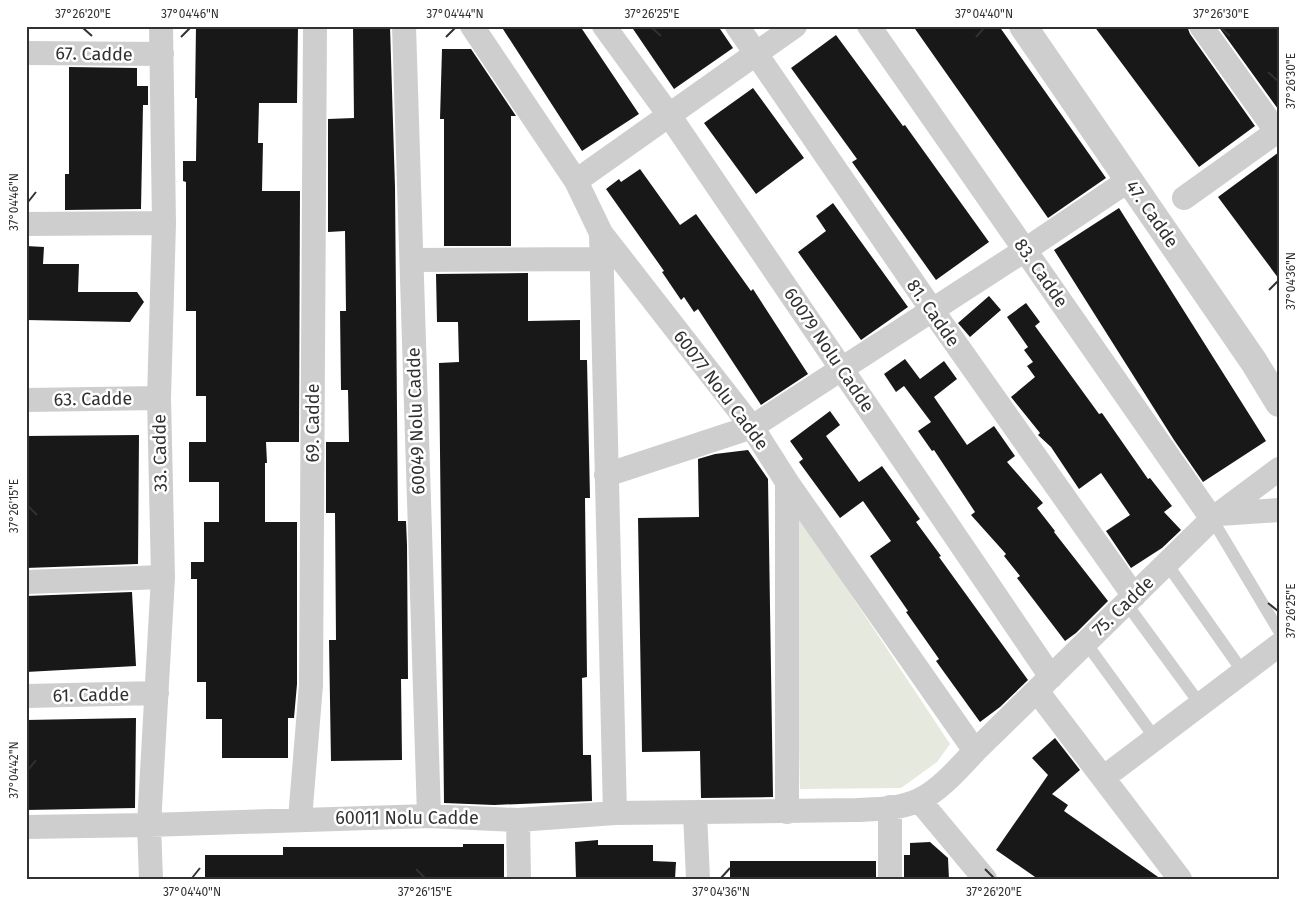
<svg xmlns="http://www.w3.org/2000/svg" width="1305" height="905" font-family="'Fira Sans',sans-serif">
<style>
.green{fill:#e5e9de}
.building{fill:#181818}
.lines{fill:none;stroke-linecap:round;stroke-linejoin:round}
.service{stroke:#cecece;stroke-width:12}
.minor{stroke:#cecece;stroke-width:24}
.tertiary{stroke:#cecece;stroke-width:28}
.ticks{fill:none;stroke:#313131;stroke-width:2}
.labels{text-anchor:middle;dominant-baseline:central;stroke-width:5;stroke-linejoin:round;paint-order:stroke}
.street-label{font-size:18px;fill:#313131;stroke:#fff}
.neatline{fill:none;stroke:#313131;stroke-width:2}
.ticks-label{font-size:12px;text-anchor:middle;fill:#313131}
</style>
<rect width="100%" height="100%" fill="#fff"/>
<path class="green" d="M793 507 950 744 937 762 901 788 800 789Z"/>
<path class="building" d="M196 26H298L297 103H259L258 143H263L262 191H300L299 442H266L267 463H265V522H297V684L294 718H288V758H222V719H206V682H197V579H191V562H204V522H219V482H189V442H206V396H196V311H186V182L183 181V161H196L197 98H195Z
M353 26H390L395 188 398 521H406L407 545 408 679H401L402 760 331 761 329 640H336L335 513H326V442H349L348 390H341L340 311H346L345 231 328 232V119L354 118Z
M501 26H580L639 114 582 151Z
M631 26H718L733 48 674 89Z
M913 26H999L1106 178 1048 218Z
M1094 26H1187L1190 34 1255 126 1199 167Z
M1218 26H1279L1278 109Z
M836 35 903 126 905 125 989 242 936 280 852 162 857 159 791 68Z
M442 49H471L516 116H511V246H444V119H440Z
M69 67 137 68V86H148V105H143L141 209 65 210V174H69Z
M753 88 804 158 756 194 704 123Z
M1279 152V279L1218 197Z
M640 169 680 225 696 214 751 291 753 289 808 374 761 405 698 309 694 312 684 297 681 300 662 272 664 271 606 189 619 179 621 182Z
M833 203 908 307 861 340 798 252 826 231 816 216Z
M1119 208 1266 441 1203 482 1174 440 1054 250Z
M26 246 44 247 43 264H79L78 292H137L144 302 130 322 26 320Z
M528 273V321L580 320V360H587L590 498H585L587 677 582 678 583 755H591L592 801 494 805 444 803 439 363 459 362 458 322H437L436 274Z
M989 296 1001 310 970 337 958 323Z
M1026 303 1040 322 1035 326 1099 414 1102 413 1148 479 1150 478 1172 506 1164 512 1181 530 1162 548 1131 568 1106 531 1130 515 1101 473 1079 489 1051 447 1038 435 1040 433 1011 397 1035 377 1027 366 1033 362 1024 350 1028 347 1007 317Z
M905 359 920 379 944 361 957 379 934 397 967 445 994 426 1015 456 1007 462 1043 503 1037 508 1055 531 1054 532 1108 601 1076 633 1065 641 1017 578 1020 576 1004 556 1006 554 971 515 975 512 934 450 932 451 918 431 931 422 904 386 896 392 884 374Z
M830 411 840 425 826 436 859 482 882 466 920 519 916 522 941 556 939 557 1028 680 1000 707 980 722 936 661 939 659 906 612 908 611 870 556 891 541 863 501 840 518 799 462 803 459 790 441Z
M139 435 138 564 26 568V436Z
M748 450 768 479 773 797 701 798 700 751 642 752 638 518 699 517 698 459 715 454Z
M132 592 136 666 26 672V596Z
M136 718 135 808 26 810V720Z
M1055 738 1080 770 1052 794 1068 805 1064 811 1161 879H1038L996 850 1048 775 1032 758Z
M598 840V845H653V861L676 862 675 879 649 877V879H576L575 842Z
M930 842 948 858 949 879H904V855H910V843Z
M463 844H504V879H205V855H283V847H463Z
M730 861H876V879H730Z"/>
<g class="lines">
<path class="service" d="M1212 519 1279 631
M1167 564 1243 672
M1126 603 1200 704
M1086 643 1155 738"/>
<path class="minor" d="M404 26 429 816
M472 26 576 181 601 233 752 427 787 482 975 751
M604 26 669 115 1051 677
M737 26 932 310 1134 596
M869 26 1212 519
M1201 26 1279 135
M26 53 162 54
M576 181 795 26
M1184 198 1279 130
M26 224 164 223
M601 233 615 813
M412 260 601 259
M26 400 159 398
M606 475 752 427 1025 250 1129 180
M787 482V812
M1219 514 1279 510
M26 582 163 577
M1037 691 1180 879
M26 696 157 693
M1103 778 1279 645
M919 800 985 879
M695 813 698 879
M300 819 311 685 315 26
M518 820 519 879
M26 827 149 825 429 816 518 820 615 813 857 810C877 809 901 809 919 800 939 791 960 767 975 751L1212 519 1279 469
M151 879 149 825 163 577 159 398 164 223 161 26
M890 879V807"/>
<path class="tertiary" d="M1023 26 1254 362 1279 403"/>
</g>
<path class="ticks" d="M83 28 92 36M652 28 661 36M1221 28 1230 36M181 37 190 28M446 37 455 28M976 37 984 28M1268 72 1278 81M28 202 36 192M1269 290 1278 281M28 506 37 515M1268 603 1278 611M28 770 36 760M416 869 425 878M985 869 994 878M192 878 200 868M721 878 730 868"/>
<g class="labels">
<g class="street-label">
<text transform="translate(94 54) rotate(1)">67. Cadde</text>
<text transform="translate(1152 214) rotate(55)">47. Cadde</text>
<text transform="translate(1041 273) rotate(55)">83. Cadde</text>
<text transform="translate(933 313) rotate(55)">81. Cadde</text>
<text transform="translate(829 350) rotate(56)">60079 Nolu Cadde</text>
<text transform="translate(721 390) rotate(53)">60077 Nolu Cadde</text>
<text transform="translate(93 399) rotate(-1)">63. Cadde</text>
<text transform="translate(416 421) rotate(-92)">60049 Nolu Cadde</text>
<text transform="translate(313 423) rotate(-90)">69. Cadde</text>
<text transform="translate(160 453) rotate(-91)">33. Cadde</text>
<text transform="translate(1123 606) rotate(-44)">75. Cadde</text>
<text transform="translate(91 695) rotate(-1)">61. Cadde</text>
<text x="407" y="818">60011 Nolu Cadde</text>
</g>
</g>
<rect width="1305" height="905" fill="none" stroke="#ffffff" stroke-width="55"/>
<rect x="28" y="28" width="1250" height="850" class="neatline"/>
<g class="ticks-label">
<text x="83" y="18">37°26'20"E</text>
<text x="190" y="18">37°04'46"N</text>
<text x="455" y="18">37°04'44"N</text>
<text x="652" y="18">37°26'25"E</text>
<text x="984" y="18">37°04'40"N</text>
<text x="1221" y="18">37°26'30"E</text>
<text transform="translate(1291 81) rotate(-90)" y="4">37°26'30"E</text>
<text transform="translate(14 202) rotate(-90)" y="4">37°04'46"N</text>
<text transform="translate(1291 281) rotate(-90)" y="4">37°04'36"N</text>
<text transform="translate(14 506) rotate(-90)" y="4">37°26'15"E</text>
<text transform="translate(1291 611) rotate(-90)" y="4">37°26'25"E</text>
<text transform="translate(14 770) rotate(-90)" y="4">37°04'42"N</text>
<text x="192" y="896">37°04'40"N</text>
<text x="425" y="896">37°26'15"E</text>
<text x="721" y="896">37°04'36"N</text>
<text x="994" y="896">37°26'20"E</text>
</g>
</svg>
